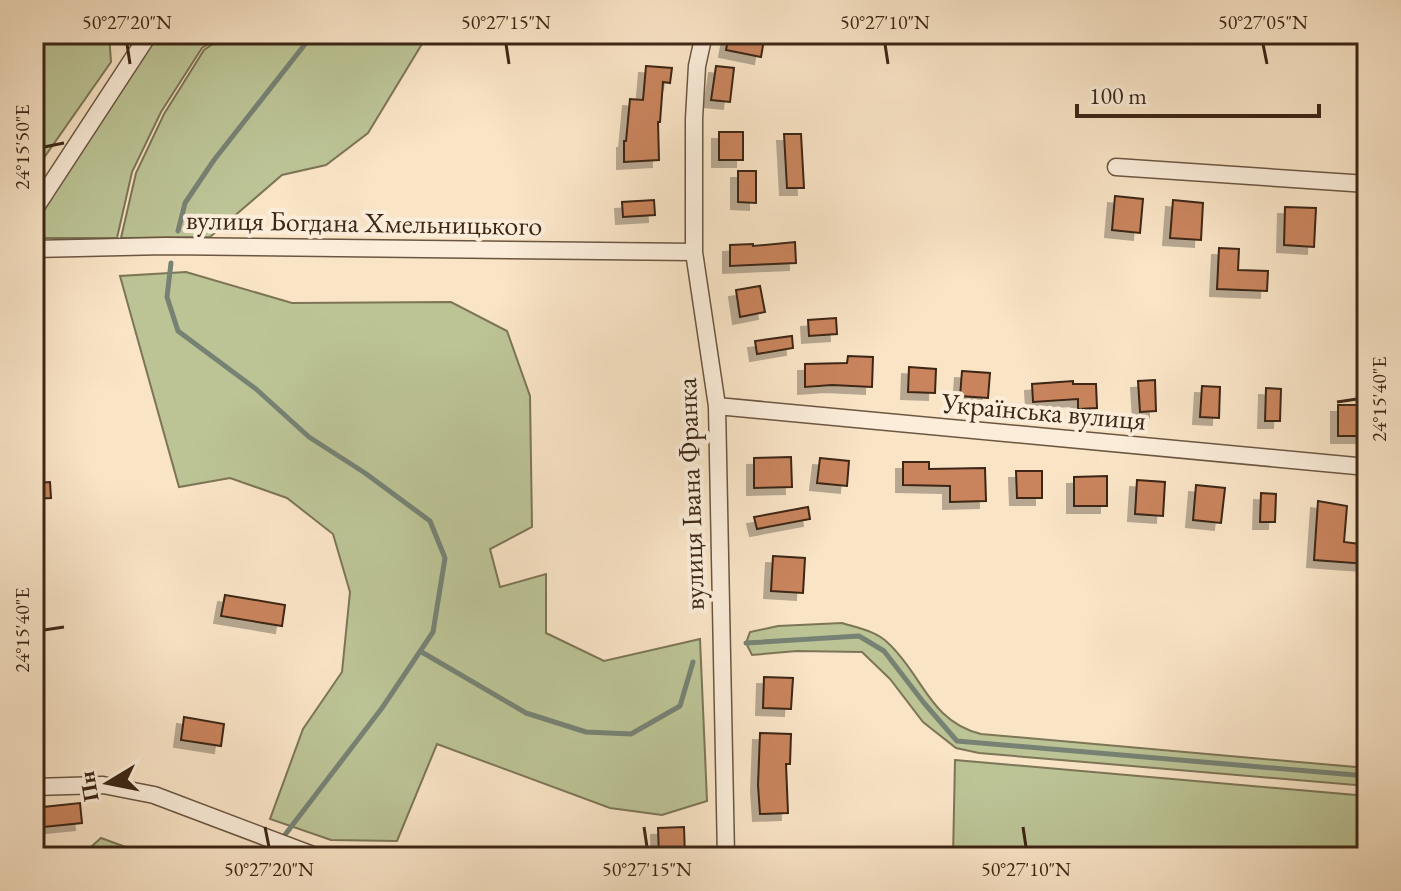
<svg xmlns="http://www.w3.org/2000/svg" width="1401" height="891" font-family="'EB Garamond',serif">
<style>
.green{fill:#bcc496;stroke:#7c7556;stroke-width:2}
.lines{fill:none;stroke-linecap:round;stroke-linejoin:round}
.stream{stroke:#778274;stroke-width:5}
.building{fill:#c9845d;stroke:#3c2615;stroke-width:2;filter:url(#shadow)}
.minor-casing{stroke:#6b5641;stroke-width:19}
.minor{stroke:#fbedda;stroke-width:16}
.ticks{fill:none;stroke:#3c2615;stroke-width:3}
.labels{text-anchor:middle;dominant-baseline:central;stroke-width:8;stroke-linejoin:round;paint-order:stroke}
.street-label{font-size:28px;fill:#3c2615;stroke:#fbedda}
.neatline{fill:none;stroke:#3c2615;stroke-width:3}
.ticks-label{font-size:20px;text-anchor:middle;fill:#3c2615}
</style>
<defs>
<filter id="shadow"><feDropShadow dx="-7" dy="7" stdDeviation="0" flood-color="#0004"/></filter>
</defs>
<rect width="100%" height="100%" fill="#f9e4c6"/>
<filter id="stains"><feTurbulence type="fractalNoise" baseFrequency=".0025" numOctaves="4"/><feColorMatrix values="0 0 0 0 .2 0 0 0 0 .09 0 0 0 0 .02 0 0 0 .5 -.17"/></filter>
<radialGradient id="worn" r=".72"><stop offset=".6" stop-color="#630" stop-opacity="0"/><stop offset="1" stop-color="#630" stop-opacity=".3"/></radialGradient>
<path class="green" d="M34 34H109L111 62 34 172Z
M156 34H225L202 48 161 112 132 172 117 238H37L34 219Z
M227 34H428L368 133 326 165 282 175 210 237 121 238 136 173 164 114 204 50Z
M186 272 292 303 451 302 507 331 530 396 532 527 490 549 500 587 546 574V633L604 661 700 639 707 801 662 815 610 808 437 744 397 841 331 840 270 819 303 729 342 672 350 592 333 534 287 498 230 478 179 487 120 276Z
M842 623C858 628 876 631 888 643 923 675 929 721 981 734L1367 768V786L979 753 956 748 923 722 890 679 862 652 797 651 752 655 746 643 750 632 778 626Z
M955 760 1367 796V857H953Z
M101 838 153 857H80Z"/>
<g class="lines">
<path class="stream" d="M178 231 185 203 214 160 313 34
M171 263 167 297 178 331 256 389 309 437 365 473 430 521 445 558 433 632 382 708 268 857
M746 643 859 636 884 651 924 703 957 741 1367 776
M420 651 526 713 586 732 631 734 680 706 693 662"/>
</g>
<path class="building" d="M729 34H765L761 57 726 50Z
M646 66 672 68 670 83 663 82 660 122H658L659 160 624 162V141H626L630 99 643 100Z
M716 66 734 68 730 102 711 100Z
M719 132H743V160H719Z
M784 134H801L804 188H787Z
M738 171H756V203L738 202Z
M1115 196 1143 199 1140 233 1112 230Z
M654 200 655 215 623 217 622 202Z
M1173 200 1203 203 1201 240 1170 238Z
M1285 207 1316 208 1314 247 1284 245Z
M795 242 796 263 730 266V245L753 244V246Z
M1219 248 1239 249 1238 270 1268 271 1267 291 1217 289Z
M760 286 765 312 740 317 736 290Z
M836 318 837 334 809 336 808 320Z
M792 336 793 348 757 354 755 341Z
M848 356 873 357 872 387 832 385 805 387V364L847 363Z
M909 367 936 369 935 393 908 392Z
M962 371 990 373 988 398 960 396Z
M1155 380 1156 411 1140 412 1138 381Z
M1073 381V384H1096L1097 408 1078 409V399L1033 402 1032 384Z
M1202 386 1220 387 1219 418 1200 417Z
M1266 388 1281 389 1280 421H1265Z
M1338 405H1363V436H1338Z
M791 457 792 487 754 488V458Z
M820 458 849 461 847 486 817 483Z
M903 462H929V469L985 468 986 501 950 502V486L903 485Z
M1016 471H1042V498H1017Z
M1107 476V506H1074V477Z
M1137 480 1165 482 1163 516 1135 514Z
M50 482 51 498 34 499V483Z
M1196 485 1225 488 1221 523 1193 520Z
M1261 493 1276 494 1275 522H1260Z
M1318 501 1347 506 1344 542 1367 545V564L1314 560Z
M808 507 810 519 757 529 754 517Z
M773 556 805 558 803 593 771 591Z
M225 595 285 605 282 626 221 616Z
M764 677 793 678 791 709 763 708Z
M184 717 224 724 221 746 181 740Z
M760 733 791 734 790 764H786L788 813 760 814 758 785Z
M80 803 82 823 34 828V808Z
M684 827 685 857H659L658 828Z"/>
<g class="lines">
<g class="minor-casing">
<path id="minor" d="M704 34 697 66 694 119V252L717 406 726 857
M1116 167 1367 184
M34 210 149 34
M34 249 165 246 694 252
M717 406 1367 467
M34 787 103 785 154 795 318 857"/>
</g>
<use href="#minor" class="minor"/>
</g>
<path class="ticks" d="M127 44 130 64M506 44 509 64M885 44 888 64M1263 44 1267 64M44 147 64 143M1337 402 1357 399M44 630 64 627M265 827 269 847M644 827 647 847M1023 827 1026 847"/>
<g class="labels">
<g class="street-label">
<text transform="translate(364 222) rotate(1)">вулиця Богдана Хмельницького</text>
<text transform="translate(1044 411) rotate(5)">Українська вулиця</text>
<text transform="translate(690 494) rotate(-92)">вулиця Івана Франка</text>
</g>
</g>
<rect width="1401" height="891" fill="none" stroke="#f9e4c6" stroke-width="88"/>
<g transform="translate(108 783) rotate(260)" stroke="#fbedda" stroke-width="6" paint-order="stroke">
<path d="M0-6L14 30L0 20L-14 30Z" fill="#3c2615"/>
<text y="-12" font-size="22" font-weight="bold" text-anchor="middle" fill="#3c2615">Пн</text>
</g>
<path d="M1077 104v12h242v-12" fill="none" stroke="#3c2615" stroke-width="4"/>
<text x="1089" y="104" font-size="24" fill="#3c2615" stroke="#fbedda" stroke-width="6" paint-order="stroke">100 m</text>
<rect x="44" y="44" width="1313" height="803" class="neatline"/>
<g class="ticks-label">
<text x="127" y="29">50°27'20"N</text>
<text x="506" y="29">50°27'15"N</text>
<text x="885" y="29">50°27'10"N</text>
<text x="1263" y="29">50°27'05"N</text>
<text transform="translate(22 147) rotate(-90)" y="7">24°15'50"E</text>
<text transform="translate(1379 399) rotate(-90)" y="7">24°15'40"E</text>
<text transform="translate(22 630) rotate(-90)" y="7">24°15'40"E</text>
<text x="269" y="876">50°27'20"N</text>
<text x="647" y="876">50°27'15"N</text>
<text x="1026" y="876">50°27'10"N</text>
</g>
<rect width="100%" height="100%" filter="url(#stains)"/>
<rect width="100%" height="100%" fill="url(#worn)"/>
</svg>
